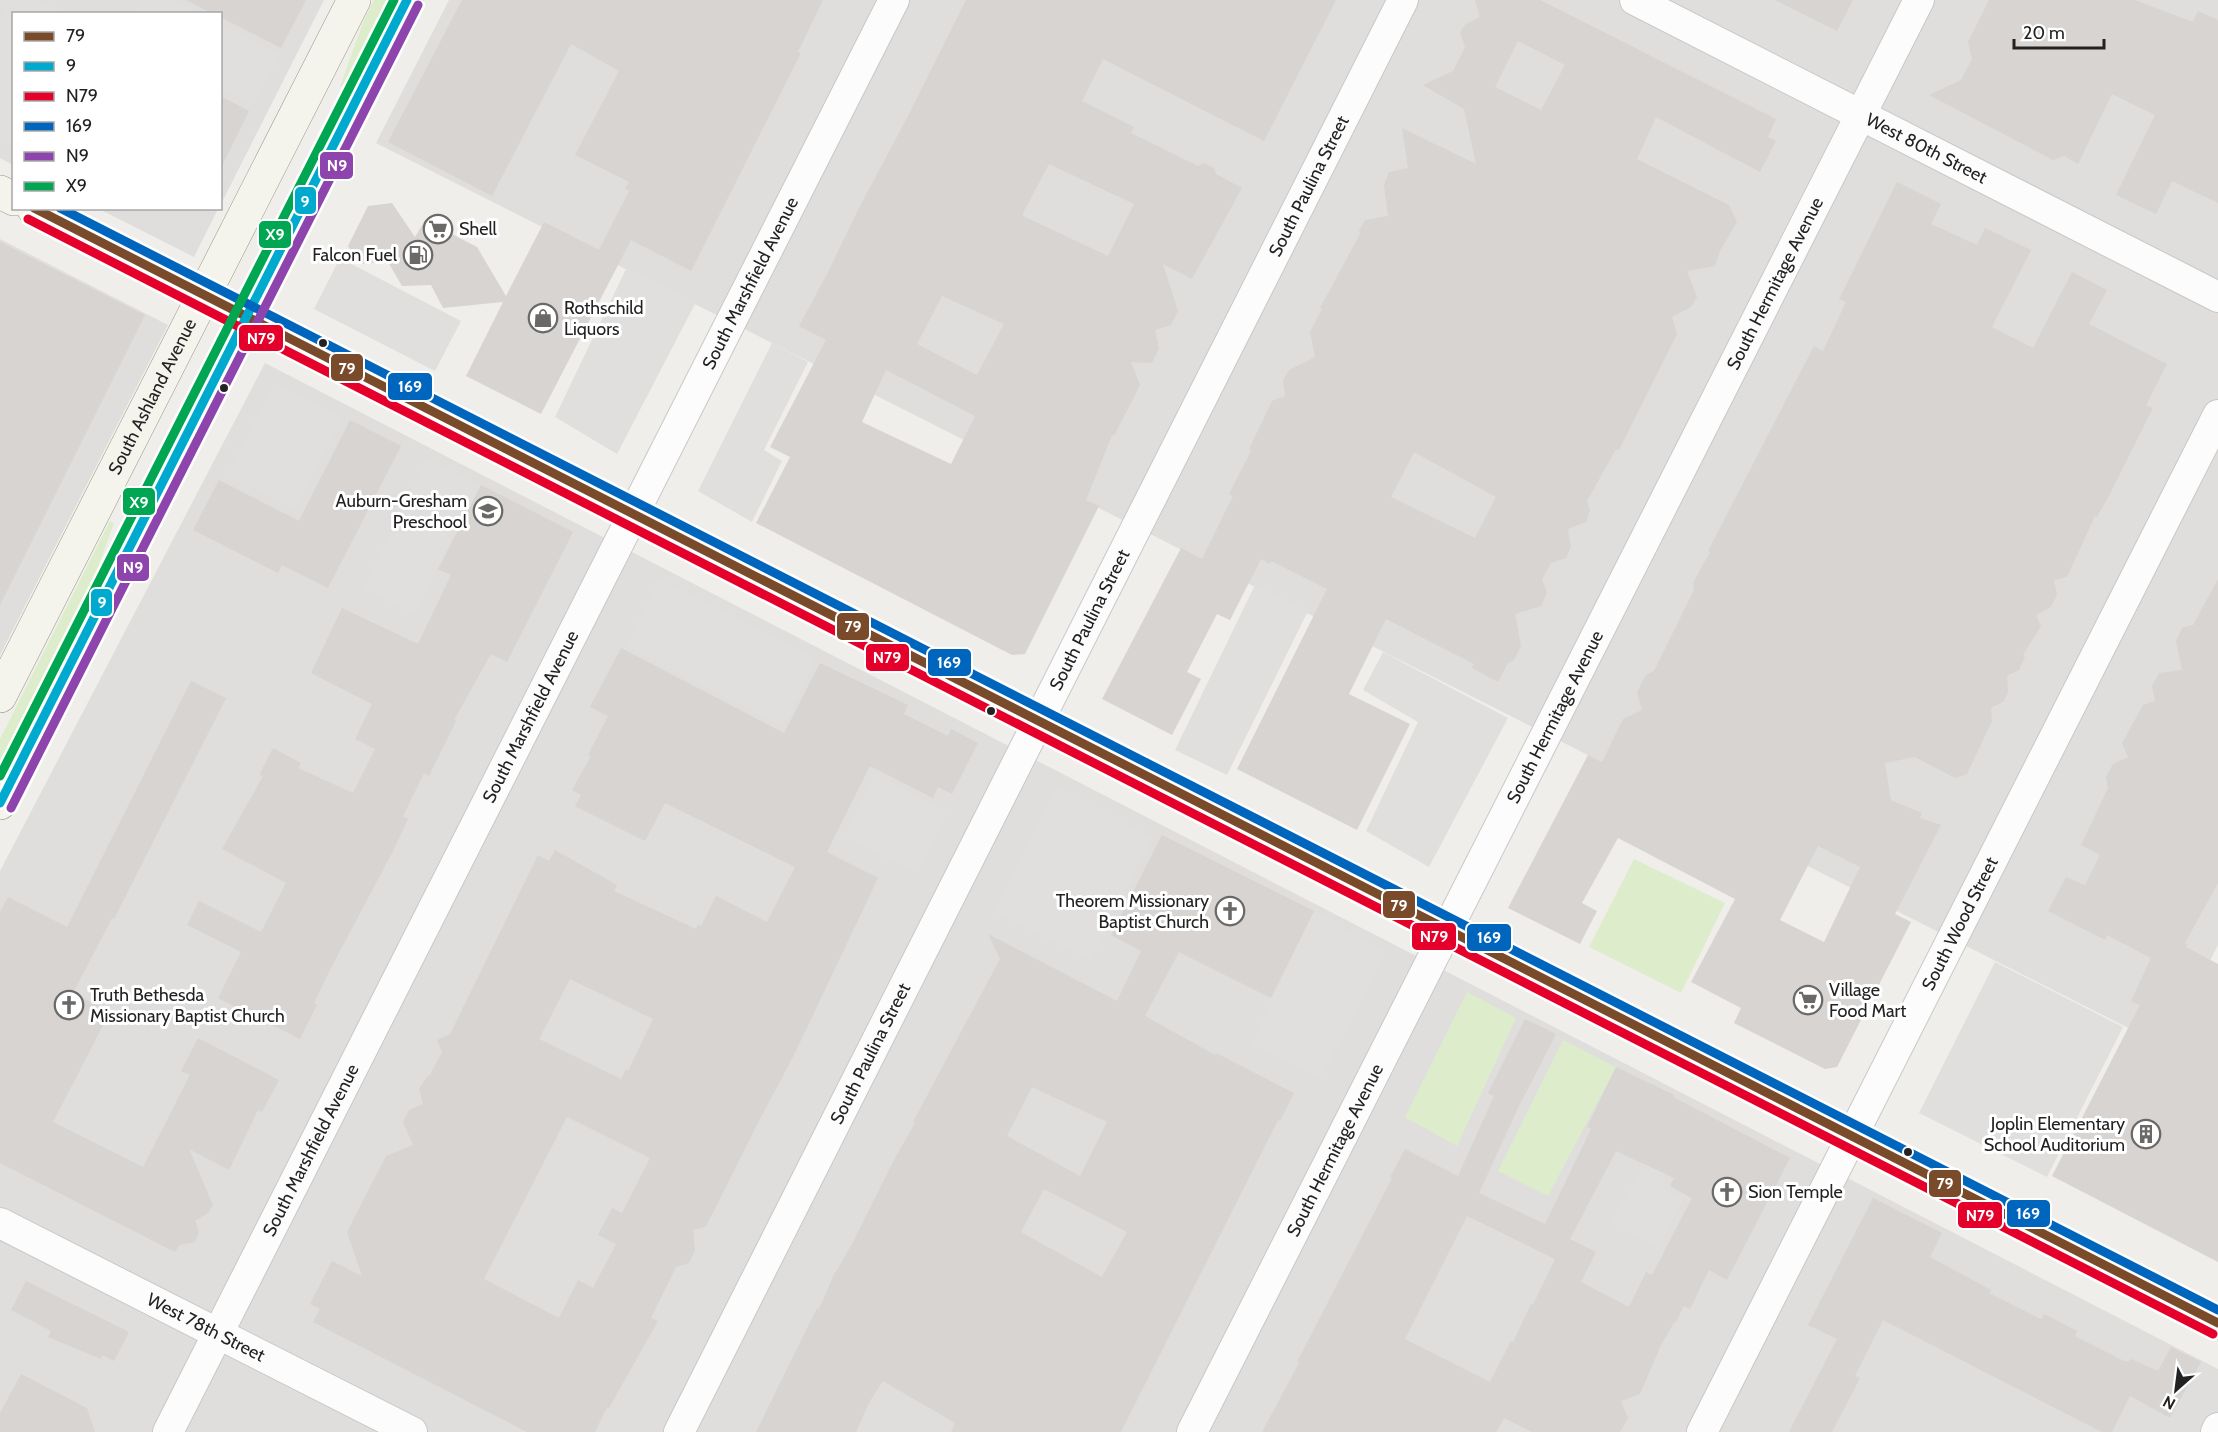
<svg xmlns="http://www.w3.org/2000/svg" width="2218" height="1432" font-family="Cabin,sans-serif">
<style>
.residential{fill:#dfdedc}
.grass{fill:#ddeccb}
.parking{fill:#e0dfde}
.building{fill:#d7d4d2;fill-rule:evenodd}
.lines{fill:none;stroke-linecap:round;stroke-linejoin:round}
.street-casing{stroke:#c9c8c7;stroke-width:32}
.secondary-casing{stroke:#999a82;stroke-width:34}
.street{stroke:#fdfcfc;stroke-width:30}
.secondary{stroke:#f4f4ed;stroke-width:33}
.bus-1-casing{stroke:#fff;stroke-width:14}
.bus-2-casing{stroke:#fff;stroke-width:14}
.bus-3-casing{stroke:#fff;stroke-width:14}
.bus-4-casing{stroke:#fff;stroke-width:14}
.bus-5-casing{stroke:#fff;stroke-width:14}
.bus-6-casing{stroke:#fff;stroke-width:14}
.bus-1{stroke:#7a4b2a;stroke-width:9}
.bus-2{stroke:#00a9ce;stroke-width:9}
.bus-3{stroke:#e4002b;stroke-width:9}
.bus-4{stroke:#0065bd;stroke-width:9}
.bus-5{stroke:#8e44ad;stroke-width:9}
.bus-6{stroke:#00a651;stroke-width:9}
.bus-dot{fill:#222;stroke:#fff;stroke-width:2}
.labels{text-anchor:middle;dominant-baseline:central;stroke-width:6;stroke-linejoin:round;paint-order:stroke}
.street-label{font-size:18px;fill:#222;stroke:#fff}
.poi-label{font-size:18px;fill:#222;stroke:#fff;text-anchor:start}
.line-badge{stroke:#fff;stroke-width:2}
.badge-label{font-size:16px;text-anchor:middle;font-weight:bold;fill:#fff}
</style>
<rect width="100%" height="100%" fill="#f0eeeb"/>
<path class="residential" d="M0 0H324L221 204 220 14H14L13 165 0 158Z
M449 0H2218V945L2166 1047 376 143Z
M99 209H218L194 257Z
M0 239 168 325 0 655Z
M265 363 2218 1369V1432H0V871Z"/>
<path class="grass" d="M374 0H388L344 88 340 86 364 20Z
M110 521 114 523 91 586 0 766V739Z
M1634 859 1725 903 1681 993 1589 947Z
M1467 992 1516 1018 1457 1146 1405 1117Z
M1563 1040 1616 1067 1548 1196 1498 1171Z"/>
<path class="parking" d="M9 0H38L66 13 14 14 13 149 0 142V19Z
M143 0H169L196 13H137Z
M221 25 279 55 254 104 221 87Z
M340 258 461 321 435 371 314 309Z
M626 269 696 302 617 454 555 417Z
M772 343 808 362 764 450 782 461 752 522 698 491Z
M275 383 343 419 295 509 228 474Z
M427 459 481 485 414 614 364 588Z
M660 578 816 659 782 727 627 646Z
M1255 585 1308 611 1227 775 1175 750Z
M1383 652 1508 718 1429 867 1366 831 1418 722 1363 690Z
M876 774 947 812 917 873 845 836Z
M1057 788 1153 837 1091 961 995 913Z
M1314 911 1386 953 1321 1077 1252 1044Z
M1995 962 2123 1027 2047 1177 1919 1113Z
M1678 1104 1697 1115 1661 1187 1682 1201 1659 1247 1612 1222Z"/>
<path class="building" d="M186 0H306L281 48 220 17V14H213Z
M462 0H823L798 52 801 53 691 271 631 240 541 414 466 376 503 302 443 308 431 285 402 286 388 262 360 264 348 246 368 206 392 203 415 237 425 220 477 247 506 296 544 222 599 250 629 191 625 189 629 182 575 155 619 71 571 44 492 196 388 142Z
M966 0H1336L1264 141 1103 59 1082 101 1134 127 1131 133 1198 166 1204 163 1214 168 1216 174 1242 188 1192 279 1163 264 1178 311 1171 325 1155 330 1159 348 1152 363 1131 362 1140 385 1114 436 1112 435 1086 500 1099 506 1025 654 1012 655 756 523 790 457 770 447 826 340 799 326 827 274 861 204 907 118ZM1049 164 1134 204 1108 256 1023 216V213ZM942 296 1004 324 977 375 917 344ZM886 370 975 416 951 464 862 422Z
M1475 0H1540L1776 119 1768 137 1776 141 1760 172 1656 117 1637 159 1729 205 1737 222 1720 251 1715 266 1687 271 1697 297 1691 307 1672 317 1677 334 1619 450 1616 449 1587 501 1590 510 1586 522 1568 529 1571 547 1566 558 1551 563 1542 579 1547 593 1541 606 1515 614 1521 646 1514 660 1508 663 1498 682 1472 668 1474 664 1386 619 1349 694 1410 724 1357 830 1237 769 1327 589 1271 561 1270 564 1261 559 1230 620 1217 614 1187 672 1201 679 1172 735 1102 699 1181 548 1202 559 1233 496 1229 494 1251 451 1250 447 1272 401 1285 396 1283 381 1289 370 1315 357 1310 332 1322 309 1320 308 1360 234 1359 231 1365 220 1388 216 1384 185 1389 172 1408 168 1402 128 1476 164 1464 109 1423 85 1453 71 1465 47 1460 32 1466 24 1480 17ZM1518 41 1565 65 1541 110 1495 87ZM1414 452 1496 497 1475 538 1391 497Z
M1775 0H1853L1837 31Z
M1989 0H2135L2193 22 2198 11 2218 20V203L2172 181 2156 214 2116 195 2155 115 2112 94 2078 164 2064 156 2053 160 1929 95 1961 80 1972 59 1968 42Z
M220 96 249 111 220 170Z
M1897 182 1941 204 1931 224 1977 245 1985 228 2031 250 1992 327 2033 348 2072 272 2107 290 2089 324 2167 364 2146 405 2153 408 2110 494 2097 517 2095 516 2067 577 2054 580 2057 595 2051 607 2036 615 2041 626 2023 655 2025 657 2019 670 2007 676 2008 692 2003 702 1991 708 1992 721 1967 774 1955 778 1915 757 1885 763 1891 800 1922 813 1920 818 1941 825 1895 914 1911 922 1837 1067 1825 1069 1734 1023 1741 1008 1691 982 1735 899 1618 838 1582 903 1597 911 1580 944 1508 908 1588 755 1602 762 1623 719 1642 710 1637 692 1646 675 1654 671 1694 590 1693 583 1710 552 1708 551 1814 346 1823 351 1846 302 1839 299ZM1818 846 1860 867 1824 942 1780 920Z
M0 242 145 315 0 605Z
M350 420 401 446 328 588 282 565 278 573 193 530 219 480 299 521Z
M481 485 573 532 507 662 491 654 454 720 456 721 429 776 424 773 403 816 408 819 393 851 331 968 314 1003 317 1005 300 1039 218 998 241 952 187 925 199 901 261 932 286 883 222 849 263 776 259 775 273 748 301 763 298 768 353 793 375 749 355 739 372 704 311 673 342 608 418 644 451 575 438 569Z
M2218 579V883L2185 943 2188 945 2186 947 2218 964V1262L2052 1176 2140 1005 2131 1001 2151 958 2107 935 2105 940 2048 911 2066 877 2085 885 2100 855 2081 845 2108 788 2106 777 2113 764 2128 757 2122 743 2143 705 2155 701 2152 686 2159 673 2182 670 2176 641 2182 628 2193 625Z
M621 648 784 733 820 663 908 705 904 714 948 736 951 729 978 743 952 794 938 787 933 798 870 766 827 852 878 878 794 1055 760 1119 715 1209 705 1227 693 1230 695 1250 689 1263 676 1267 651 1318 658 1321 609 1408 607 1407 595 1432H527L313 1322 320 1309 310 1304 332 1261 362 1276 347 1232 386 1156 413 1145 403 1122 409 1110 423 1104 419 1089 427 1077 430 1075 442 1052 437 1040 450 1034 538 855 549 861 555 850 617 885 614 891 696 929 698 924 701 926 716 896 767 922 795 867 665 803 645 841 575 806 581 795 572 790 591 756 588 755 608 716 590 707ZM570 979 653 1019 628 1071 626 1069 621 1079 539 1039ZM567 1117 650 1158 622 1213 612 1208 598 1235 616 1244 593 1288 578 1280 559 1318 484 1279Z
M191 681 226 698 114 919 112 918 73 993 110 1012 53 1122 143 1167 190 1075 181 1071 198 1038 279 1080 262 1112 258 1110 229 1170 189 1149 213 1205 208 1213 195 1221 199 1232 195 1242 180 1245 175 1252 0 1163V912L8 897 67 927Z
M1162 835 1314 911 1271 998 1179 952 1145 1016 1215 1055 1216 1053 1294 1093 1280 1121 1278 1120 1121 1432H951L955 1423 883 1381 870 1401 856 1432H756L817 1308 819 1309 835 1272H836L853 1242 895 1158 915 1123 913 1122 1000 959 988 934 1117 1001 1141 951 1111 935ZM1032 1087 1107 1122 1080 1176 1007 1136ZM1044 1189 1127 1232 1102 1277 1021 1232Z
M1525 1019 1556 1034 1518 1108 1479 1193 1545 1224 1591 1129 1587 1127 1616 1067 1674 1095 1673 1097 1790 1158 1727 1280 1709 1270 1690 1309 1684 1306 1676 1322 1675 1321 1661 1345 1640 1394 1621 1401 1628 1418 1620 1432H1532L1504 1418 1496 1432H1262L1299 1363 1297 1362 1392 1178 1390 1177 1405 1149 1458 1176 1494 1096 1488 1093ZM1616 1151 1674 1178 1670 1186 1692 1198 1652 1275 1646 1272 1629 1307 1581 1282 1596 1252 1570 1239ZM1467 1216 1555 1259 1533 1305 1531 1304 1513 1342 1511 1341 1490 1382 1405 1339Z
M1873 1198 1942 1233 1930 1257 1991 1290 1989 1293 2041 1319 2044 1314 2077 1331 2075 1336 2126 1362 2131 1359 2158 1371 2171 1347 2201 1362 2170 1418 2130 1396 2112 1432H2102L1883 1320 1855 1376 1860 1378 1832 1432H1789L1837 1339 1808 1325Z
M26 1281 129 1332 114 1361 102 1355 101 1359 48 1337 51 1331 11 1310Z
M21 1374 87 1408 95 1432H0V1413Z"/>
<g class="lines">
<g class="street-casing">
<g id="street">
<path id="s1" d="M1635 0 2218 297"/>
<path id="s2" d="M0 1223 412 1432"/>
<path id="s3" d="M168 1432 894 0"/>
<path id="s4" d="M679 1432 1403 0"/>
<path id="s5" d="M1192 1432 1919 0"/>
<path id="s6" d="M1702 1432 2218 415"/>
<path d="M2216 1432 2218 1428"/>
</g>
</g>
<g class="secondary-casing">
<g id="secondary">
<path d="M0 192 14 199"/>
<path d="M33 208 2218 1323"/>
<path id="s7" d="M0 696 354 0"/>
<path d="M0 803 407 0"/>
</g>
</g>
<use href="#street" class="street"/>
<use href="#secondary" class="secondary"/>
<g class="bus-1-casing">
<path id="bus-1" d="M34 208 2218 1323"/>
</g>
<g class="bus-2-casing">
<path id="bus-2" d="M0 803 407 0"/>
</g>
<g class="bus-3-casing">
<path id="bus-3" d="M28 219 2213 1334"/>
</g>
<g class="bus-4-casing">
<path id="bus-4" d="M60 208 2218 1310"/>
</g>
<g class="bus-5-casing">
<path id="bus-5" d="M11 808 418 5"/>
</g>
<g class="bus-6-casing">
<path id="bus-6" d="M0 776 394 0"/>
</g>
<use href="#bus-1" class="bus-1"/>
<use href="#bus-2" class="bus-2"/>
<use href="#bus-3" class="bus-3"/>
<use href="#bus-4" class="bus-4"/>
<use href="#bus-5" class="bus-5"/>
<use href="#bus-6" class="bus-6"/>
</g>
<defs>
<g id="supermarket-ring" transform="scale(1.5)"><circle r="9.5" fill="#fff" stroke="#6a6968" stroke-width="1.5"/><path d="M-6-5.5h2.5l.6 2H6L4.5 2H-2.5L-4.4-4H-6ZM-1.5 3.2a1.3 1.3 0 1 0 .1 0ZM3 3.2a1.3 1.3 0 1 0 .1 0Z" fill="#6a6968"/></g>
<g id="fuel-ring" transform="scale(1.5)"><circle r="9.5" fill="#fff" stroke="#6a6968" stroke-width="1.5"/><path d="M-5.5-6h7V0h2V4h1.3V-2.5L3-4.5l.8-.8L6-3V5H2.5V1h-1V6h-7ZM-4.2-4.7v3.2H.2V-4.7Z" fill="#6a6968"/></g>
<g id="shop-ring" transform="scale(1.5)"><circle r="9.5" fill="#fff" stroke="#6a6968" stroke-width="1.5"/><path d="M-5-2.5h2.3a2.7 3.5 0 0 1 5.4 0H5L5.5 6h-11ZM-1.5-2.5h3a1.5 2.3 0 0 0-3 0Z" fill="#6a6968"/></g>
<g id="school-ring" transform="scale(1.5)"><circle r="9.5" fill="#fff" stroke="#6a6968" stroke-width="1.5"/><path d="M0-5L7-2L0 1L-7-2ZM-4 1L0 2.5L4 1V4Q0 6-4 4Z" fill="#6a6968"/></g>
<g id="church-ring" transform="scale(1.5)"><circle r="9.5" fill="#fff" stroke="#6a6968" stroke-width="1.5"/><path d="M-1.2-6h2.4v3.5h3.3v2.4h-3.3V6h-2.4V-.1h-3.3v-2.4h3.3Z" fill="#6a6968"/></g>
<g id="building-ring" transform="scale(1.5)"><circle r="9.5" fill="#fff" stroke="#6a6968" stroke-width="1.5"/><path d="M-4-6H4V6H1V3H-1V6H-4ZM-2.5-4.3h1.7v1.8h-1.7ZM.8-4.3h1.7v1.8H.8ZM-2.5-1h1.7V.8h-1.7ZM.8-1h1.7V.8H.8Z" fill="#6a6968"/></g>
</defs>
<g fill-rule="evenodd">
<use href="#supermarket-ring" x="438" y="229"/>
<use href="#fuel-ring" x="418" y="255"/>
<use href="#shop-ring" x="543" y="318"/>
<use href="#school-ring" x="488" y="511"/>
<use href="#church-ring" x="1230" y="911"/>
<use href="#supermarket-ring" x="1808" y="1000"/>
<use href="#church-ring" x="69" y="1005"/>
<use href="#building-ring" x="2146" y="1134"/>
<use href="#church-ring" x="1727" y="1192"/>
</g>
<g class="bus-dot">
<circle cx="323" cy="343" r="5"/>
<circle cx="224" cy="388" r="5"/>
<circle cx="991" cy="711" r="5"/>
<circle cx="1908" cy="1152" r="5"/>
</g>
<g class="labels">
<g class="street-label">
<text stroke="none"><textPath href="#s1" startOffset="327">West 80th Street</textPath></text>
<text stroke="none"><textPath href="#s4" startOffset="1396">South Paulina Street</textPath></text>
<text stroke="none"><textPath href="#s3" startOffset="1288">South Marshfield Avenue</textPath></text>
<text stroke="none"><textPath href="#s5" startOffset="1288">South Hermitage Avenue</textPath></text>
<text stroke="none"><textPath href="#s7" startOffset="336">South Ashland Avenue</textPath></text>
<text stroke="none"><textPath href="#s4" startOffset="910">South Paulina Street</textPath></text>
<text stroke="none"><textPath href="#s3" startOffset="802">South Marshfield Avenue</textPath></text>
<text stroke="none"><textPath href="#s5" startOffset="802">South Hermitage Avenue</textPath></text>
<text stroke="none"><textPath href="#s6" startOffset="570">South Wood Street</textPath></text>
<text stroke="none"><textPath href="#s4" startOffset="424">South Paulina Street</textPath></text>
<text stroke="none"><textPath href="#s3" startOffset="316">South Marshfield Avenue</textPath></text>
<text stroke="none"><textPath href="#s5" startOffset="316">South Hermitage Avenue</textPath></text>
<text stroke="none"><textPath href="#s2" startOffset="231">West 78th Street</textPath></text>
</g>
<g class="poi-label">
<text x="459" y="229">Shell</text>
<text x="397" y="255" text-anchor="end">Falcon Fuel</text>
<text x="564" y="308">Rothschild<tspan x="564" dy="21">Liquors</tspan></text>
<text x="467" y="501" text-anchor="end">Auburn-Gresham<tspan x="467" dy="21">Preschool</tspan></text>
<text x="1209" y="901" text-anchor="end">Theorem Missionary<tspan x="1209" dy="21">Baptist Church</tspan></text>
<text x="1829" y="990">Village<tspan x="1829" dy="21">Food Mart</tspan></text>
<text x="90" y="995">Truth Bethesda<tspan x="90" dy="21">Missionary Baptist Church</tspan></text>
<text x="2125" y="1124" text-anchor="end">Joplin Elementary<tspan x="2125" dy="21">School Auditorium</tspan></text>
<text x="1748" y="1192">Sion Temple</text>
</g>
</g>
<g class="line-badge">
<rect x="319" y="151" width="35" height="29" rx="6" fill="#8e44ad"/>
<rect x="294" y="186" width="23" height="29" rx="6" fill="#00a9ce"/>
<rect x="258" y="220" width="34" height="29" rx="6" fill="#00a651"/>
<rect x="238" y="324" width="46" height="28" rx="6" fill="#e4002b"/>
<rect x="330" y="353" width="34" height="29" rx="6" fill="#7a4b2a"/>
<rect x="387" y="372" width="46" height="29" rx="6" fill="#0065bd"/>
<rect x="122" y="487" width="34" height="29" rx="6" fill="#00a651"/>
<rect x="116" y="553" width="34" height="29" rx="6" fill="#8e44ad"/>
<rect x="90" y="588" width="23" height="29" rx="6" fill="#00a9ce"/>
<rect x="836" y="612" width="34" height="29" rx="6" fill="#7a4b2a"/>
<rect x="865" y="643" width="45" height="29" rx="6" fill="#e4002b"/>
<rect x="927" y="648" width="45" height="29" rx="6" fill="#0065bd"/>
<rect x="1382" y="890" width="34" height="29" rx="6" fill="#7a4b2a"/>
<rect x="1411" y="922" width="46" height="29" rx="6" fill="#e4002b"/>
<rect x="1466" y="923" width="46" height="29" rx="6" fill="#0065bd"/>
<rect x="1928" y="1169" width="34" height="29" rx="6" fill="#7a4b2a"/>
<rect x="2006" y="1199" width="45" height="29" rx="6" fill="#0065bd"/>
<rect x="1957" y="1201" width="46" height="28" rx="6" fill="#e4002b"/>
</g>
<g class="badge-label">
<text x="337" y="171">N9</text>
<text x="305" y="207">9</text>
<text x="275" y="240">X9</text>
<text x="261" y="344">N79</text>
<text x="347" y="374">79</text>
<text x="410" y="392">169</text>
<text x="139" y="508">X9</text>
<text x="133" y="573">N9</text>
<text x="102" y="608">9</text>
<text x="853" y="632">79</text>
<text x="887" y="663">N79</text>
<text x="949" y="668">169</text>
<text x="1399" y="911">79</text>
<text x="1434" y="942">N79</text>
<text x="1489" y="943">169</text>
<text x="1945" y="1189">79</text>
<text x="2028" y="1219">169</text>
<text x="1980" y="1221">N79</text>
</g>
<rect x="12" y="12" width="210" height="198" fill="#ffffff" stroke="#a7a7a7" stroke-width="1.5"/>
<rect x="24" y="32" width="30" height="9" fill="#7a4b2a" stroke="#a7a7a7" stroke-width="1.5"/>
<text x="66" y="42" font-size="18" fill="#222222">79</text>
<rect x="24" y="62" width="30" height="9" fill="#00a9ce" stroke="#a7a7a7" stroke-width="1.5"/>
<text x="66" y="72" font-size="18" fill="#222222">9</text>
<rect x="24" y="92" width="30" height="9" fill="#e4002b" stroke="#a7a7a7" stroke-width="1.5"/>
<text x="66" y="102" font-size="18" fill="#222222">N79</text>
<rect x="24" y="122" width="30" height="9" fill="#0065bd" stroke="#a7a7a7" stroke-width="1.5"/>
<text x="66" y="132" font-size="18" fill="#222222">169</text>
<rect x="24" y="152" width="30" height="9" fill="#8e44ad" stroke="#a7a7a7" stroke-width="1.5"/>
<text x="66" y="162" font-size="18" fill="#222222">N9</text>
<rect x="24" y="182" width="30" height="9" fill="#00a651" stroke="#a7a7a7" stroke-width="1.5"/>
<text x="66" y="192" font-size="18" fill="#222222">X9</text>
<g transform="translate(2176 1390) rotate(208)" stroke="#ffffff" stroke-width="4.5" paint-order="stroke">
<path d="M0-4.5L10 22L0 15L-10 22Z" fill="#222222"/>
<text y="-9" font-size="16" font-weight="bold" text-anchor="middle" fill="#222222">N</text>
</g>
<path d="M2014 39v9h90v-9" fill="none" stroke="#222222" stroke-width="3"/>
<text x="2023" y="39" font-size="18" fill="#222222" stroke="#ffffff" stroke-width="4.5" paint-order="stroke">20 m</text>
</svg>
